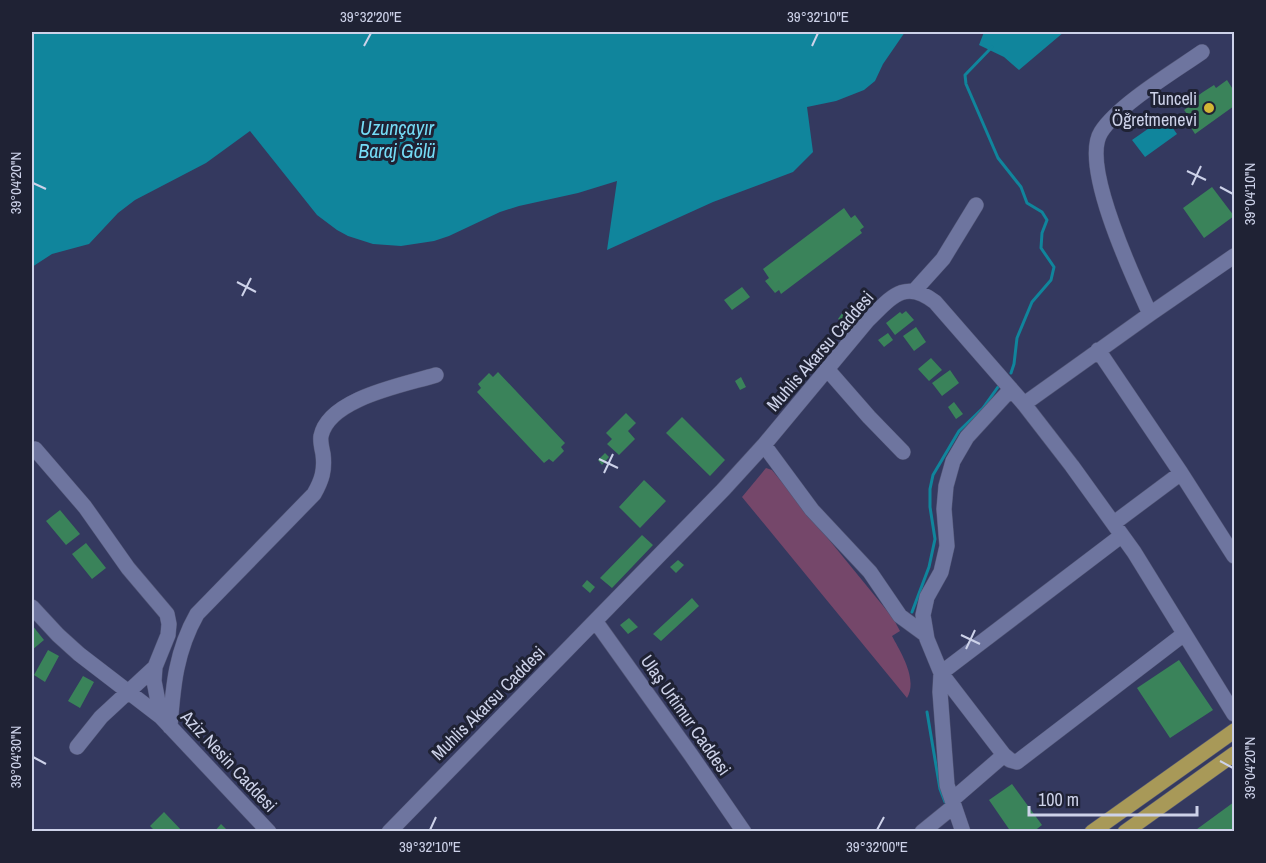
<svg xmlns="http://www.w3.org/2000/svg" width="1266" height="863" font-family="'Archivo Narrow',sans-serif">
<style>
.green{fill:#75476a}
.water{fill:#10859c}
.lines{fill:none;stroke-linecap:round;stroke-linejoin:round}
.stream{stroke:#10859c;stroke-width:3}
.building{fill:#3a835a}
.minor-casing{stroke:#515575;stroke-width:16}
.major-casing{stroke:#515575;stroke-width:16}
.minor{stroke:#6e759f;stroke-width:15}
.major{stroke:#a89958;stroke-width:15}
.ticks{fill:none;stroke:#cdd2e9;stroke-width:2}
.poi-dot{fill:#d2b635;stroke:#1f2234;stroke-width:2}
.labels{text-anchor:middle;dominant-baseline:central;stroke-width:6;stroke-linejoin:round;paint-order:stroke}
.poi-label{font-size:18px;fill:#cdd2e9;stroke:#1f2234;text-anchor:end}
.street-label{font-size:18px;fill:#cdd2e9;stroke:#1f2234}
.water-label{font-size:20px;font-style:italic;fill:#75dcf6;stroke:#1f2234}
.neatline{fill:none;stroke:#cdd2e9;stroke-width:2}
.ticks-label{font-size:15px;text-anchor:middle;fill:#cdd2e9}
</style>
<rect width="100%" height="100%" fill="#34395f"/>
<path class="green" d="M766 468 772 470 893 618 900 631 892 636C901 653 918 679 907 698L742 497Z"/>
<path class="water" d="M32 32H905L883 64 875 81 864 90 836 101 807 107 813 152 793 172 713 202 607 250 617 181 578 193 519 206 500 212 449 236 434 241 401 246 373 244 348 236 337 230 317 215 250 131 206 163 135 200 118 213 89 244 52 254 32 267Z
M984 32H1064L1019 70 1004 57 979 45Z
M1165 117 1177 134 1145 157 1132 140Z"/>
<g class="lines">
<path class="stream" d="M992 47 965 75 966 84 998 158 1021 187 1027 203 1042 212 1047 220 1042 233 1041 248 1054 267 1051 280 1032 302 1017 338 1014 364 1011 373
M912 612 929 567 935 539 930 507V489L933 475 959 431 983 408 998 387
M927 712 940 789 945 802"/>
</g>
<path class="building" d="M1227 80 1234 91V106L1195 134 1188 123 1192 120 1184 110 1194 103 1192 100 1203 92 1214 85 1216 88Z
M1212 187 1234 216 1204 238 1183 208Z
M844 208 851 218 855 215 864 227 860 230 862 233 781 294 779 290 775 293 765 281 769 278 763 269Z
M742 287 750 297 732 310 724 300Z
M845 309 851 313 844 323 838 319Z
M906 311 914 320 895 335 886 323 900 312 902 314Z
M916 327 926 342 914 351 903 336Z
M888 333 893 340 884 347 878 340Z
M931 358 942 370 929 381 918 369Z
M950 370 959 383 942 396 932 383Z
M498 372 565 443 561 447 564 451 553 462 549 459 544 463 477 392 481 388 478 384 489 373 493 377Z
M741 377 746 387 740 390 735 381Z
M954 402 963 414 956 419 948 407Z
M626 413 636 423 628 431 635 439 619 455 607 444 612 439 606 433Z
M682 417 725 460 710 476 666 433Z
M605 453 609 457 602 465 598 460Z
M644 480 666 501 640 528 619 507Z
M60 510 80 534 66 545 46 521Z
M642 535 653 545 612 588 600 578Z
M86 543 106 568 92 579 72 554Z
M678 560 684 565 676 573 670 567Z
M587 580 595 587 590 593 582 586Z
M692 598 699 606 661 641 653 634Z
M629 618 638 627 628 634 620 625Z
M32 625 44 640 32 650Z
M48 650 59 656 45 682 34 675Z
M1179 660 1213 710 1170 738 1137 688Z
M83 676 94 682 80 708 68 701Z
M1012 784 1042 825 1033 832H1011L989 800Z
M1234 802V832H1193Z
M164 812 183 832H156L150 826Z
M221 824 229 832H214Z"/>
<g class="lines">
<g class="minor-casing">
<path id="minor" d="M915 290 943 259 976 205
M1150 314C1134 279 1080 165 1101 132 1118 105 1175 71 1202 52
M1098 350 1181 473 1234 556
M827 369 869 417 903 452
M1024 404 1150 314 1234 256
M764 445 812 510 870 572 900 616 926 635
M35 449 85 507 128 568 167 614 169 624 168 635 155 667 154 681 161 717
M1114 523 1181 473
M1121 536 941 673 1004 755 1010 760 1017 762 1184 634
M32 607 58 635 79 654 161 717 269 832
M596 622 691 755 744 832
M170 727C173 686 176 651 197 614L314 494C322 480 325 470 323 454 322 449 320 441 321 436 329 398 404 385 436 375
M77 747 101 717 155 667
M952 800 1004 755
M389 832 723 490 764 445 868 320C891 298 904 278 935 302L1024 404 1072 466 1134 552 1234 714
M922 832 954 806
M963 832 947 785 940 692 941 673 927 639 923 615 927 597 941 572 947 546 944 509 946 486 953 461 967 437 1011 389"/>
</g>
<g class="major-casing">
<path id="major" d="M1092 832 1234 731
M1125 832 1234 754"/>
</g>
<use href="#minor" class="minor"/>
<use href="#major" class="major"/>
</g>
<path class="ticks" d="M364 46 371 33M812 46 818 33M1187 171 1206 180M33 183 46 189M1192 185 1201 166M1220 187 1233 194M237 282 256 292M242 296 251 278M599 459 618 468M604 473 613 454M961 635 980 644M966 649 975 630M33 757 46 764M1220 761 1233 768M430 830 436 817M877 830 884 817"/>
<circle class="poi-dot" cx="1209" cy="108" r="6"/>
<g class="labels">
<g class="poi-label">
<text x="1197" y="98">Tunceli<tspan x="1197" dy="21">Öğretmenevi</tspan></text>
</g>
<g class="street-label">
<text transform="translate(820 351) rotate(-49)">Muhlis Akarsu Caddesi</text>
<text transform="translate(488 703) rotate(-45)">Muhlis Akarsu Caddesi</text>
<text transform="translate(686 715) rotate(55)">Ulaş Urtimur Caddesi</text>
<text transform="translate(229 761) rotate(47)">Aziz Nesin Caddesi</text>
</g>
<g class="water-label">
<text x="397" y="127">Uzunçayır<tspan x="397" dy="23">Baraj Gölü</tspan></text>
</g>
</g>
<rect width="1266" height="863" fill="none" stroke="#1f2234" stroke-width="66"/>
<path d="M1029 806v9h168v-9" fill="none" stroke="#cdd2e9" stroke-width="3"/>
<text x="1038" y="806" font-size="18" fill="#cdd2e9" stroke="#1f2234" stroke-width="4.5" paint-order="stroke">100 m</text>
<rect x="33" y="33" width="1200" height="797" class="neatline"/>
<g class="ticks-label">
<text x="371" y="22">39°32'20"E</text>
<text x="818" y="22">39°32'10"E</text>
<text transform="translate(16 183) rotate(-90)" y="5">39°04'20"N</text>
<text transform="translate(1250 194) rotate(-90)" y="5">39°04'10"N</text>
<text transform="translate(16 757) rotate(-90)" y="5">39°04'30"N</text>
<text transform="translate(1250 768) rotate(-90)" y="5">39°04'20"N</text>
<text x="430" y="852">39°32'10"E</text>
<text x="877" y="852">39°32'00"E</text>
</g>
</svg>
